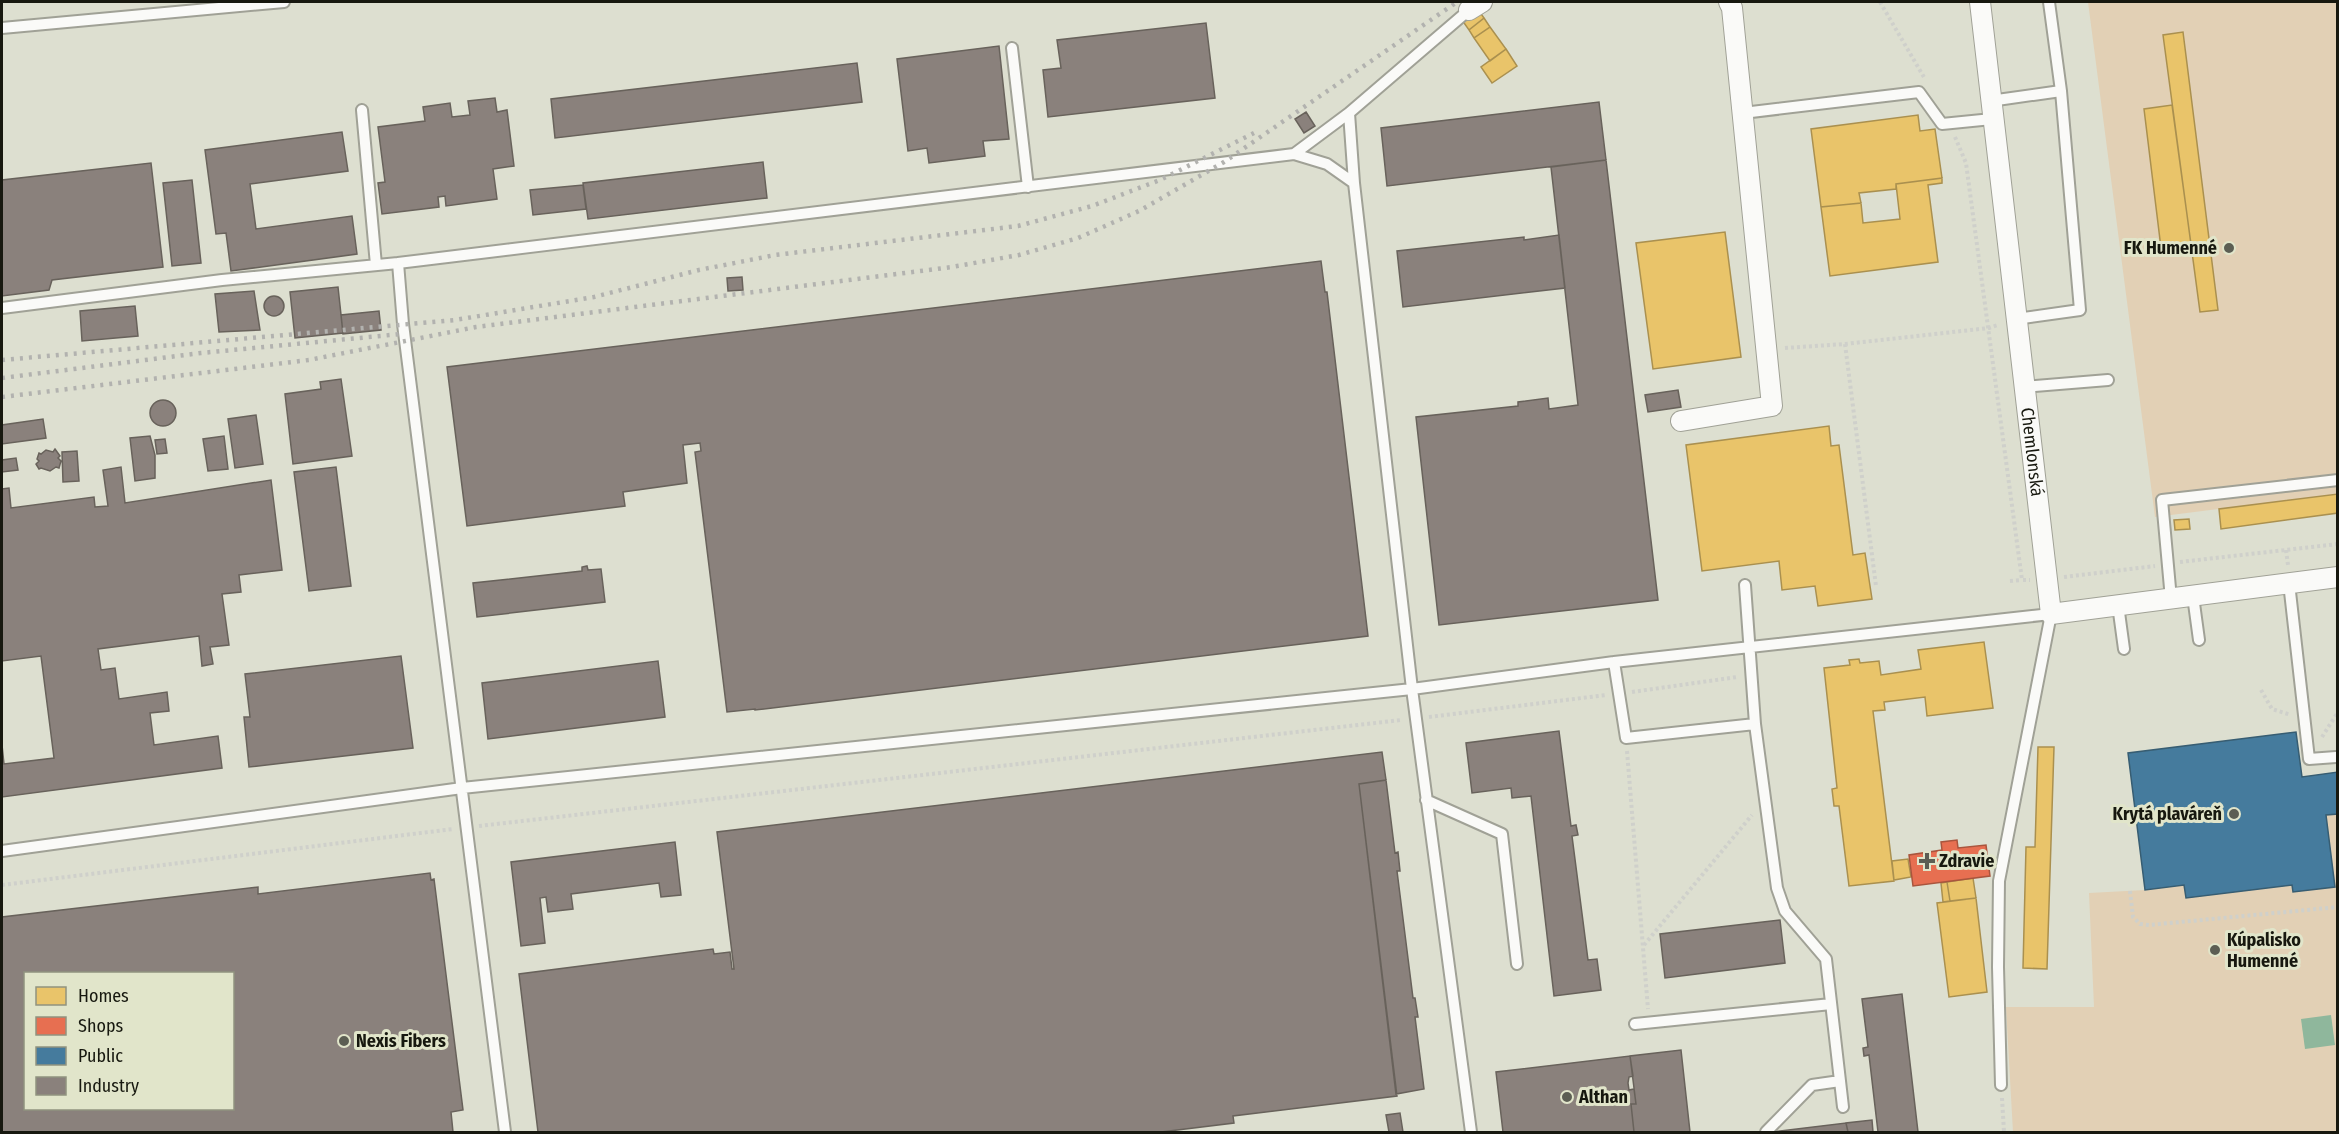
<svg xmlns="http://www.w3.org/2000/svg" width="2339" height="1134" font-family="'Fira Sans Condensed',sans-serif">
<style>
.green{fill:#e2d0b5}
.water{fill:#8fb79c}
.homes{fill:#e9c46a;stroke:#aa904f;stroke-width:1.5}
.shops{fill:#e76f51;stroke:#a9553d;stroke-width:1.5}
.public{fill:#457b9d;stroke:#375d72;stroke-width:1.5}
.industry{fill:#8a817c;stroke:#68625b;stroke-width:1.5;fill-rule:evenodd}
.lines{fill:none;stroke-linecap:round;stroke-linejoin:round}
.service-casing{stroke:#a0a196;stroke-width:14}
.minor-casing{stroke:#a0a196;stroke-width:22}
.path{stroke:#cfd0cb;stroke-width:4;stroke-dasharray:3 3;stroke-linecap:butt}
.service{stroke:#fafaf8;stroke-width:10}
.minor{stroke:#fafaf8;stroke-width:20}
.rail{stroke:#b2b2af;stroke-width:4.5;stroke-dasharray:3 6;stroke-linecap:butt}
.poi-dot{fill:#5c5e53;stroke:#e1e5ca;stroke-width:2}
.labels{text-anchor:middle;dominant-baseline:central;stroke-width:6;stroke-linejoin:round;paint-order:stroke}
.poi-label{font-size:18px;font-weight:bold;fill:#17180f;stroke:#e1e5ca;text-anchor:start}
.street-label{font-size:18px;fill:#17180f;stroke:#e1e5ca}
</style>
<rect width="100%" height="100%" fill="#dddfd0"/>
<path class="green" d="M2088 2H2337V494L2155 517Z
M2296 732 2302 777 2337 772V1132H2013L2006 1007H2094L2089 893 2145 890 2128 753Z"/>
<path class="water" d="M2331 1015 2335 1045 2305 1049 2301 1019Z"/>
<path class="homes" d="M1473 2 1484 18 1469 30 1457 13Z
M1484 18 1490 27 1474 38 1469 30Z
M1490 27 1506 49 1490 61 1474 38Z
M2183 32 2218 310 2200 312 2163 35Z
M1506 49 1517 66 1492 83 1481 67Z
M2172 105 2191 244 2161 248 2144 109Z
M1918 115 1920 131 1935 129 1942 178 1896 184V189L1859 193 1861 203 1821 207 1811 129Z
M1942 178V183L1928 185 1938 262 1830 276 1821 207 1861 203 1863 223 1900 219 1896 184Z
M1725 232 1741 357 1653 369 1636 243Z
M1829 426 1831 446 1839 445 1853 555 1865 553 1872 599 1818 606 1815 586 1782 590 1779 561 1702 571 1686 445Z
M2338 494V513L2221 529 2219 509Z
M2189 519 2190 529 2175 530 2174 520Z
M1984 642 1993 708 1927 716 1925 697 1884 702 1885 710 1873 711 1894 881 1849 886 1839 806H1834L1832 789 1837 788 1824 668 1850 665 1849 660 1859 659 1860 663 1879 661 1881 675 1921 669 1918 650Z
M2038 747H2054L2047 969 2023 968 2026 847H2035Z
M1908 859 1911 877 1894 880 1892 861Z
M1973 878 1976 898 1950 901 1947 882Z
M1947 882 1950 901 1943 902 1941 883Z
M1976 898 1987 992 1949 997 1937 903Z"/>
<path class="shops" d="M1957 840 1958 848 1986 845 1990 876 1913 886 1909 855 1942 850 1941 842Z"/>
<path class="public" d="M2296 732 2302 777 2338 772V814L2326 815 2335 887 2293 892 2292 885 2186 898 2184 885 2145 890 2128 753Z"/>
<path class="industry" d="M1206 23 1215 98 1048 117 1043 70 1061 68 1057 40Z
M999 46 1009 139 983 141 985 156 929 163 927 148 908 151 897 59Z
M857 63 862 102 555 138 551 99Z
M495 98 497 112 507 110 514 166 493 169 497 199 446 206 445 196 438 197 439 207 382 214 378 183 385 182 378 127 425 121 423 107 450 103 452 117 470 115 468 101Z
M1599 102 1606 160 1387 186 1381 128Z
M1306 112 1315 126 1304 133 1295 119Z
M342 132 348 171 250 184 256 229 352 216 357 254 231 271 226 233 216 234 205 150Z
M1606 160 1658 600 1439 625 1416 417 1518 406V402L1548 398 1549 409 1578 405 1551 167Z
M763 162 767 198 588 219 583 183Z
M151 163 163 267 52 280 49 290 2 296V180Z
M192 180 201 263 172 266 163 183Z
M583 185 586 209 533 215 530 190Z
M1559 235 1565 288 1403 307 1397 251 1524 237V240Z
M1321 261 1325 292H1327L1368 636 755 710V709L727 712 695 452 701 451 700 443 683 445 687 483 623 492 625 506 467 526 447 367Z
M742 277 743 290 728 291 727 278Z
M338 287 343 333 295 338 290 292Z
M254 291 260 330 219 332 215 294Z
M264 306a10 10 0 1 1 20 0a10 10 0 1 1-20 0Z
M135 306 138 336 82 341 80 311Z
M379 311 381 330 343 334 341 315Z
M341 379 352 456 293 464 285 394 321 389 320 382Z
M1678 390 1681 407 1648 412 1645 395Z
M150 413a13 13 0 1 1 26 0a13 13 0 1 1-26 0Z
M256 415 263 464 235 468 228 419Z
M43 419 46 438 2 444V425Z
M150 436 155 455V478L135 481 130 438Z
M224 436 228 469 208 471 203 439Z
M165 439 167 453 157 454 155 440Z
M55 449 60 456 58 458 61 461 59 468 56 467 50 471 41 468 39 469 36 464 39 461 37 459 39 453 41 454 46 450 53 452Z
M77 451 79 481 63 482 62 452Z
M16 458 18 470 2 472V460Z
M121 467 125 503 271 480 282 570 239 575 241 592 222 594 229 645 210 647 213 664 202 666 199 636 98 649 101 670 115 668 119 699 167 692 169 711 150 713 154 745 218 736 222 768 2 797V745L4 764 54 758 41 656 2 661V489L9 488 11 508 94 497 95 507 108 506 103 470Z
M336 467 351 586 309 591 294 472Z
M587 566 588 570 601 569 605 602 477 617 473 583 582 571V567Z
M401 656 413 748 249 767 244 717H250L245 674Z
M658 661 665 717 488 739 482 683Z
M1559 731 1571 826 1576 825 1578 835 1572 836 1588 960 1597 959 1601 990 1554 996 1531 796 1512 798 1511 788 1472 793 1466 743Z
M1382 752 1386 780 1359 784 1397 1096 1233 1116 1234 1123 1161 1132H538L519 974 713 949 714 954 730 952 732 969H734L717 832Z
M1386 780 1395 853 1398 852 1400 871H1397L1413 998H1415L1418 1017H1415L1424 1089 1396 1094 1359 784Z
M675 842 681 895 661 897 659 883 571 894 573 909 548 912 546 897 540 898 545 943 521 946 511 862Z
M430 873 431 880 434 879 463 1110 451 1112 453 1132H2V917L258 887V894ZM26 974H232V1108H26Z
M1780 920 1785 963 1665 978 1660 934Z
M1902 994 1918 1132H1878L1869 1055 1864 1056 1863 1048 1868 1047 1862 999Z
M1681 1050 1690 1132H1634L1631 1104H1636L1630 1056Z
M1630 1056 1633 1076 1629 1077 1628 1083 1629 1090 1634 1089 1636 1104H1631L1634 1132H1503L1496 1072Z
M1400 1113 1403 1132H1389L1386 1115Z
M1872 1120 1873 1132H1848L1846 1123Z
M1846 1123 1848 1132H1771Z"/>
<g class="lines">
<g class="service-casing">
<path id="service" d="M2 28 284 2
M1012 48 1028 187
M1990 101 2061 91 2049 2
M362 110 376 265
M1349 113 1354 183 1412 689 1471 1132
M1743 113 1919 92 1942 124 1992 119
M1294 154 1327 164 1354 183
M2 308 222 280 398 263
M2016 319 2080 310 2061 91
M2024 387 2108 380
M2289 583 2309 759 2336 757
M1745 585 1755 724 1777 888 1785 911 1826 959 1843 1107
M2193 596 2199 640
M2171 599 2162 500 2338 480
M2118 605 2124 649
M1614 662 1626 738 1755 724
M1426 800 1502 834 1517 964
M2 851 462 788 1412 689 1614 662 2051 614 1999 881 1998 967 2001 1085
M1635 1024 1831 1004
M505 1132 403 324 398 263 1294 154 1349 113 1469 10
M1766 1132 1812 1085 1840 1081"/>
</g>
<g class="minor-casing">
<g id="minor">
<path id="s1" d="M1980 2 2051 614 2338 577"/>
<path d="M1469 10 1482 2"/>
<path d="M1681 421 1772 406 1732 8 1729 2"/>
</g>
</g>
<path class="path" d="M1880 2 1925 79
M1955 137 1966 163 2022 580H2030
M1845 344 1876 586
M1785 348 1845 344 1989 328 1998 325
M2286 550 2288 565
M2180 562 2338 544
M2064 577 2155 566
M2010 581 2022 580
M2261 690 2272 709 2291 715
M1632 692 1737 677
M1429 717 1606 695
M2322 737 2338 712
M1627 751 1648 1009
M479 826 1401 720
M2 885 453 829
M2130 891 2133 917 2140 924 2149 925 2338 907
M1644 945 1752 815
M2002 1098 2004 1132"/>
<use href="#service" class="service"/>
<use href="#minor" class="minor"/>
<path class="rail" d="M2 360 455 320 594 297 699 270 775 255 1018 226 1092 206 1160 180 1254 133
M2 378 201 353 401 334
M2 397 309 360 476 327 952 267 1019 255 1078 238 1139 211 1224 162 1457 2"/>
</g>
<g class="poi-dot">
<circle cx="2229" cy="248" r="6"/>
<circle cx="2234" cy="814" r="6"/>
<path d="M1924 852h6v6h6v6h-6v6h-6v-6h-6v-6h6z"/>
<circle cx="2215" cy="950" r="6"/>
<circle cx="344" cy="1041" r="6"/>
<circle cx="1567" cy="1097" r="6"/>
</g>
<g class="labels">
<g class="poi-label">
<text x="2217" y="248" text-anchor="end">FK Humenné</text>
<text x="2222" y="814" text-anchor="end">Krytá plaváreň</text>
<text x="1939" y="861">Zdravie</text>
<text x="2227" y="940">Kúpalisko<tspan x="2227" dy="21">Humenné</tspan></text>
<text x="356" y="1041">Nexis Fibers</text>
<text x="1579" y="1097">Althan</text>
</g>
<g class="street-label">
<text stroke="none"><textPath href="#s1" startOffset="453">Chemlonská</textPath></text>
</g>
</g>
<rect width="2339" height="1134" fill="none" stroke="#17180f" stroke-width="6"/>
<rect x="24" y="972" width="210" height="138" fill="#e1e5ca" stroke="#90937f" stroke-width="1.5"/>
<rect x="36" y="987" width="30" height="18" fill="#e9c46a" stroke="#90937f" stroke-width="1.5"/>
<text x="78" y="1002" font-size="18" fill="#17180f">Homes</text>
<rect x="36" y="1017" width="30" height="18" fill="#e76f51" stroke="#90937f" stroke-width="1.5"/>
<text x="78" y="1032" font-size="18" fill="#17180f">Shops</text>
<rect x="36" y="1047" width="30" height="18" fill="#457b9d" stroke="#90937f" stroke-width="1.5"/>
<text x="78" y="1062" font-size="18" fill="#17180f">Public</text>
<rect x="36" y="1077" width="30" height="18" fill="#8a817c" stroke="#90937f" stroke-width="1.5"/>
<text x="78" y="1092" font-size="18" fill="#17180f">Industry</text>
</svg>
